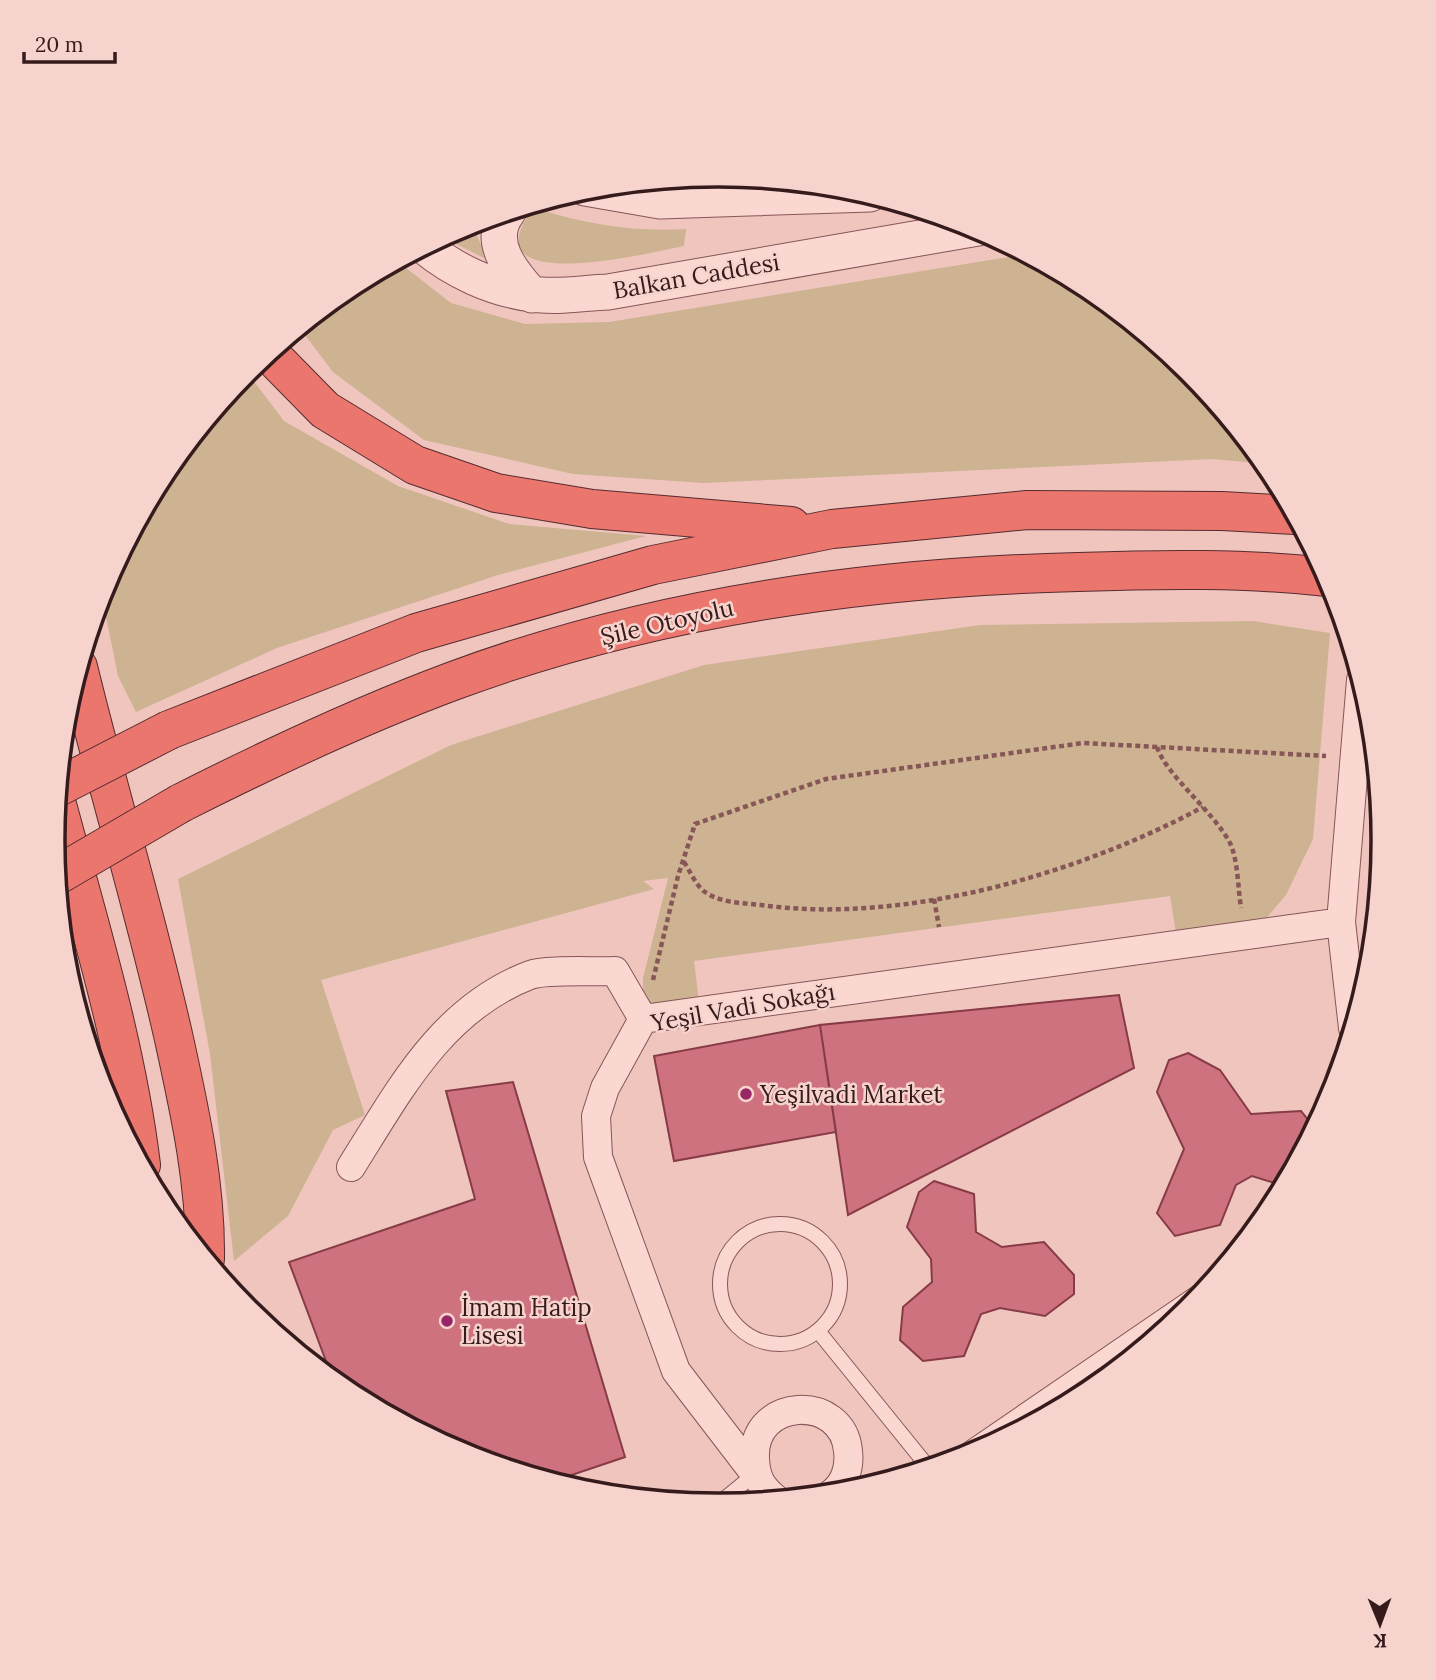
<svg xmlns="http://www.w3.org/2000/svg" width="1436" height="1680" font-family="Lora,serif">
<style>
.green{fill:#cdb392}
.building{fill:#ce727f;stroke:#873b47;stroke-width:2}
.lines{fill:none;stroke-linecap:round;stroke-linejoin:round}
.service-casing{stroke:#875657;stroke-width:16}
.minor-casing{stroke:#875657;stroke-width:30}
.tertiary-casing{stroke:#875657;stroke-width:37}
.trunk-casing{stroke:#552b2f;stroke-width:40}
.path{stroke:#875657;stroke-width:4.5;stroke-dasharray:5 3.5;stroke-linecap:butt}
.service{stroke:#fad7d1;stroke-width:14}
.minor{stroke:#fad7d1;stroke-width:28}
.tertiary{stroke:#fad7d1;stroke-width:35}
.trunk{stroke:#eb766e;stroke-width:38}
.trunk-bridge-casing{stroke:#552b2f;stroke-width:40;stroke-linecap:butt}
.trunk-bridge{stroke:#eb766e;stroke-width:38}
.poi-dot{fill:#982565;stroke:#f6d4cd;stroke-width:2.5}
.labels{text-anchor:middle;dominant-baseline:central;stroke-width:5;stroke-linejoin:round;paint-order:stroke}
.street-label{font-size:24px;fill:#361b1d;stroke:#f6d4cd}
.poi-label{font-size:24px;fill:#361b1d;stroke:#f6d4cd;text-anchor:start}
.rim{fill:none;stroke:#361b1d;stroke-width:3.5}
</style>
<rect width="100%" height="100%" fill="#efc5be"/>
<path class="green" d="M541 210C590 225 635 232 686 229L684 246C653 252 474 297 529 214Z
M480 220 477 236 488 260 442 237Z
M1027 254 1088 287 1189 370 1266 464 1213 459 703 483 573 474 424 440 333 372 299 327 349 286 397 261 451 303 525 324 609 322Z
M246 371 284 421 398 486 509 524 646 536 498 575 277 648 136 712 118 676 101 592 103 585 165 470Z
M1253 621 1330 633 1313 839 1286 895 1263 922 1178 945 1170 896 694 961 700 1010 643 1019V978L668 878 643 881 654 889 321 980 365 1115 333 1130 288 1216 234 1261 210 1054 178 879 451 745 704 665 980 625Z"/>
<path class="building" d="M1119 995 1134 1068 848 1215 820 1025Z
M820 1025 836 1132 674 1161 654 1056Z
M1188 1053 1220 1070 1251 1114 1301 1111 1315 1128 1284 1186 1252 1176 1236 1185 1220 1225 1175 1236 1157 1213 1184 1149 1157 1092 1169 1060Z
M513 1082 625 1457 551 1482 463 1455 348 1393 333 1380 289 1262 475 1199 446 1091Z
M934 1181 974 1194 976 1232 1002 1247 1044 1242 1074 1275V1294L1045 1316 1000 1308 981 1314 964 1356 923 1361 900 1340 903 1307 932 1282 931 1259 907 1227 919 1192Z"/>
<g class="lines">
<g class="service-casing">
<path id="service" d="M720 1284a60 60 0 1 1 120 0a60 60 0 1 1-120 0Z
M818 1331 929 1468
M951 1461 1211 1283
M717 1505 755 1474"/>
</g>
<g class="minor-casing">
<path id="minor" d="M643 1019 1341 922
M643 1019 605 1088 596 1116 598 1157 676 1371 755 1474
M1353 1028 1341 922 1361 680
M351 1167C399 1091 441 1009 530 975 546 969 595 972 615 971L643 1019
M777 1500C762 1488 756 1479 755 1459 751 1397 843 1393 848 1451 850 1467 845 1484 831 1494"/>
</g>
<g class="tertiary-casing">
<path id="tertiary" d="M585 188 660 201 870 194
M508 212C485 241 512 273 532 295
M424 246C454 271 493 289 532 294 556 298 583 293 608 292L978 228"/>
</g>
<g class="trunk-casing">
<path id="trunk" d="M268 352 325 410 415 465 496 493 592 509 791 526
M78 667C108 791 146 914 174 1039 190 1112 206 1184 205 1259
M169 730 416 633 653 565 832 529 1027 510 1222 511 1295 515
M56 801C88 921 126 1042 141 1165
M181 803C270 758 359 716 453 681 652 607 866 577 1078 572 1161 569 1246 568 1328 577"/>
</g>
<path class="path" d="M1157 747C1166 775 1214 812 1230 843 1238 860 1238 889 1241 908
M684 862C690 871 696 886 705 892 721 903 742 903 761 905 903 925 1079 874 1203 807
M934 899 939 927
M653 980 678 876 695 824 826 779 1083 743 1326 756"/>
<use href="#service" class="service"/>
<use href="#minor" class="minor"/>
<use href="#tertiary" class="tertiary"/>
<use href="#trunk" class="trunk"/>
<g class="trunk-bridge-casing">
<path id="trunk-bridge" d="M58 787 169 730
M56 876 181 803"/>
</g>
<use href="#trunk-bridge" class="trunk-bridge"/>
</g>
<g class="poi-dot">
<circle cx="746" cy="1094" r="7"/>
<circle cx="447" cy="1321" r="7"/>
</g>
<g class="labels">
<g class="street-label">
<text transform="translate(696 276) rotate(-10)">Balkan Caddesi</text>
<text transform="translate(667 622) rotate(-13)">Şile Otoyolu</text>
<text transform="translate(743 1007) rotate(-10)">Yeşil Vadi Sokağı</text>
</g>
<g class="poi-label">
<text x="760" y="1094">Yeşilvadi Market</text>
<text x="461" y="1307">İmam Hatip<tspan x="461" dy="28">Lisesi</tspan></text>
</g>
</g>
<path d="M0 0H1436V1680H0ZM65 840a653 653 0 1 1 1306 0a653 653 0 1 1-1306 0Z" fill="#f6d4cd" fill-rule="evenodd"/>
<path class="rim" d="M65 840a653 653 0 1 1 1306 0a653 653 0 1 1-1306 0Z"/>
<g transform="translate(1380 1624) rotate(179)" stroke="#f6d4cd" stroke-width="5" paint-order="stroke">
<path d="M0-5L12 26L0 18L-12 26Z" fill="#361b1d"/>
<text y="-10" font-size="19" font-weight="bold" text-anchor="middle" fill="#361b1d">K</text>
</g>
<path d="M24 52v10h91v-10" fill="none" stroke="#361b1d" stroke-width="3.5"/>
<text x="35" y="52" font-size="21" fill="#361b1d" stroke="#f6d4cd" stroke-width="5" paint-order="stroke">20 m</text>
</svg>
